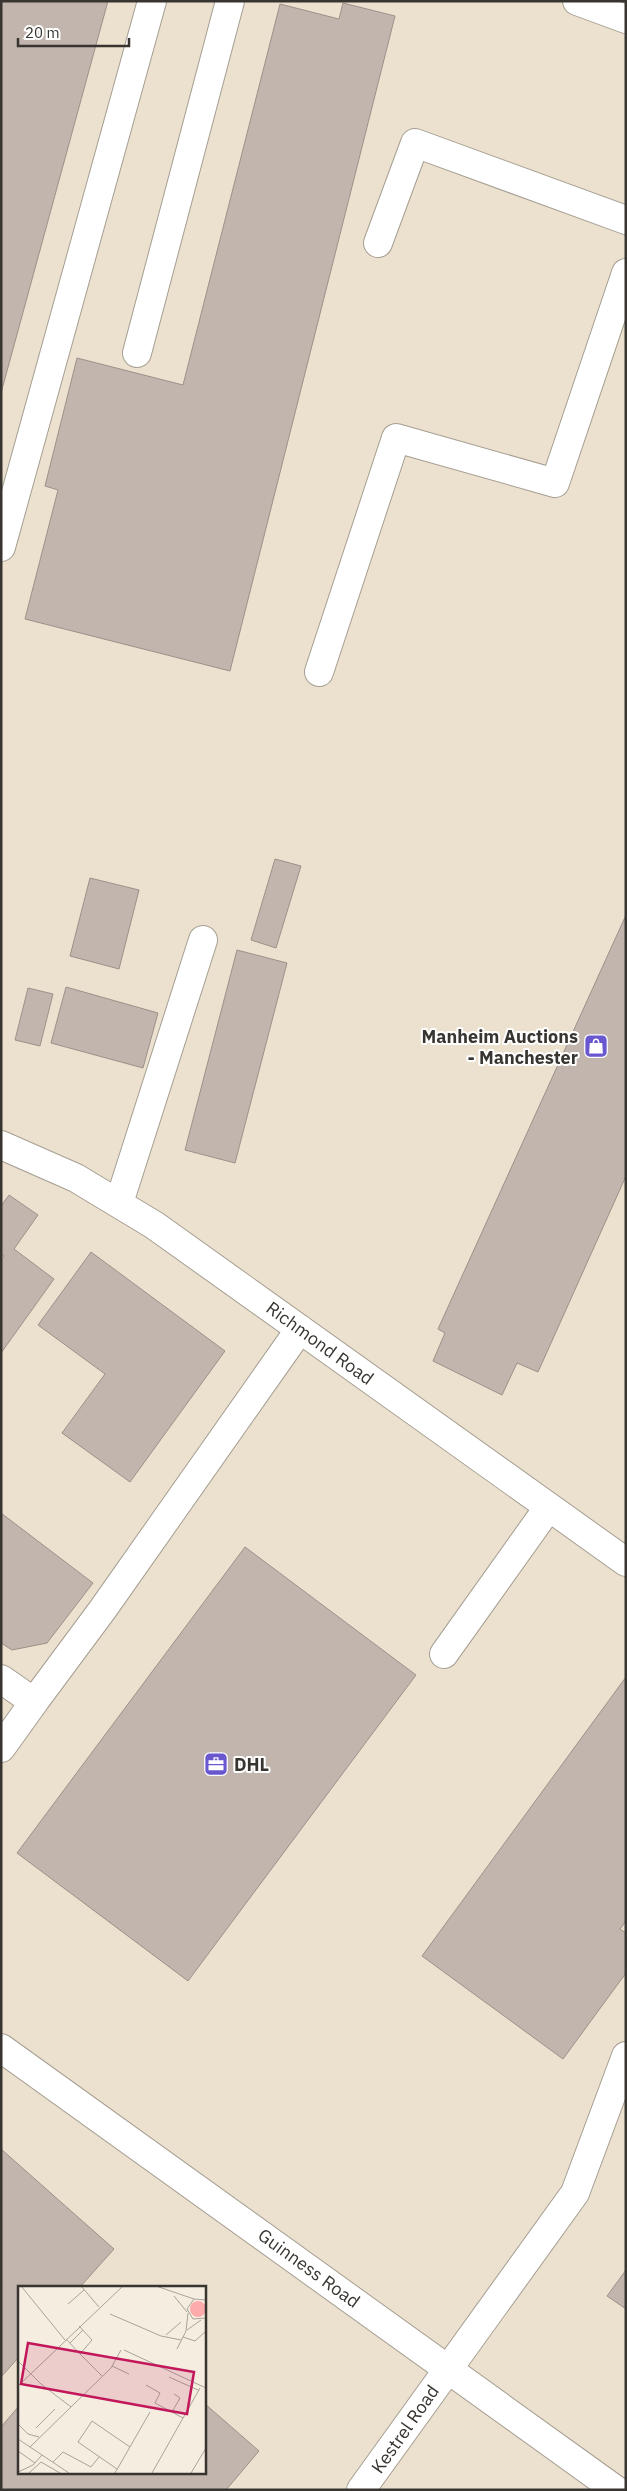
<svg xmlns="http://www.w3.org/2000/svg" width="627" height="2491" font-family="'IBM Plex Sans',sans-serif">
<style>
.built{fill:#ece1ce;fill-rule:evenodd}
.building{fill:#c2b5ad;stroke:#9e9089}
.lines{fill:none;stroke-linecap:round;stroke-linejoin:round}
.minor-casing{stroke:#a59e92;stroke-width:30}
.minor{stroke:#fff;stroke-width:28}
.labels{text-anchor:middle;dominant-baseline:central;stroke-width:4;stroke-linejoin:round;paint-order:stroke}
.poi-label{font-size:18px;font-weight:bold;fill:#383530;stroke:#fff;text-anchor:end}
.street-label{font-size:18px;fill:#383530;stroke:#fff}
.inset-road{fill:none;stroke:#a9a39a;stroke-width:1}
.view{fill:#c2185b;fill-opacity:0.15;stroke:#c2185b;stroke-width:2.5}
.inset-edge{fill:none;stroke:#383530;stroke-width:2.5}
</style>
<rect width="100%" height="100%" fill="#f4ede0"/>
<path class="built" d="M1 1H626V2490H1ZM19 2287H204V2472H19Z"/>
<path class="building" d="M1 1H108L1 393Z
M343 3 395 16 230 671 25 619 58 490 45 486 77 358 183 385 280 4 339 19Z
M275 859 301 866 276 948 251 940Z
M90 878 139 890 119 969 70 956Z
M626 915V1176L538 1372 517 1363 502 1395 433 1361 445 1333 438 1329Z
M237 950 287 963 235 1163 185 1150Z
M66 987 158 1013 143 1068 51 1043Z
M28 988 53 994 40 1046 15 1040Z
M9 1195 38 1215 14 1249 54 1279 1 1353V1260L4 1256 1 1254V1206Z
M91 1252 225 1351 130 1482 62 1433 105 1374 38 1325Z
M1 1513 93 1583 47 1643 12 1650 1 1643Z
M245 1547 416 1675 188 1981 17 1853Z
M626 1677V1921L620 1929 626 1933V1973L563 2059 422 1956Z
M1 2149 114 2249 80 2287H19V2357L1 2377Z
M626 2270V2309L607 2296Z
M204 2403 259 2451 226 2490H1V2427L19 2406V2472H204Z"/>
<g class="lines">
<g class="minor-casing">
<path id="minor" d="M577 1 626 19
M378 243 415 143 626 220
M137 353 230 1
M1 547 152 1
M319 672 396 438 555 483 626 273
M1 1145 76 1178 154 1225 626 1562
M119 1203 203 940
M444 1654 548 1508
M1 1679 34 1702 1 1748
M34 1702 103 1609 300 1329
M1 2048 616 2490
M361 2490 575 2193 626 2056"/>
</g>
<use href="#minor" class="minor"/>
</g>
<defs>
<g id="shop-square" transform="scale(1.25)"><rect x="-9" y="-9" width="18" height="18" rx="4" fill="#6957d0" stroke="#fff"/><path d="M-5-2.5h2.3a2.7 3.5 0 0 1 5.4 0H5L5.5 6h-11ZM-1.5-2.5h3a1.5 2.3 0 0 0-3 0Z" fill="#fff"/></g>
<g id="office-square" transform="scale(1.25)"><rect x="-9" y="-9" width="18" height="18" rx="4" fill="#6957d0" stroke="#fff"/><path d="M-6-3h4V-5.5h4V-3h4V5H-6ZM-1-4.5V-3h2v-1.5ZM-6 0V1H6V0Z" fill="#fff"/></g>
</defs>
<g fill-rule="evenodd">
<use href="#shop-square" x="596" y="1046"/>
<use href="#office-square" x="216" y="1764"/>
</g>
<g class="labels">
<g class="poi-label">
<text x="578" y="1036">Manheim Auctions<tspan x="578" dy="21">- Manchester</tspan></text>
<text x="234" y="1764" text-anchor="start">DHL</text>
</g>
<g class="street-label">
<text transform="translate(320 1343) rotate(36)">Richmond Road</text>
<text transform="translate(309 2268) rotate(36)">Guinness Road</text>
<text transform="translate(405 2429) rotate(-55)">Kestrel Road</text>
</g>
</g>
<g transform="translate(18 2286)">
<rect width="188" height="188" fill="#f4ede0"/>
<path d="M172 23a8 8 0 1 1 16 0a8 8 0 1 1-16 0Z" fill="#fdabab"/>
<path class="inset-road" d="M3 0 47 54M63 0 81 21M138 0 176 13M156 10 169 26M188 14 176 13 169 23 175 33 188 32M50 18 66 4M92 28 143 50 163 54M169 44 183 34M148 49 163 36M165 51 177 55 188 45M48 53 62 68 74 54 61 40M52 57 65 44M159 63 168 45 170 27M106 64 188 102M62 68 84 90M0 75 23 98 53 121M94 80 111 88M151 91 180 104M128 99 142 107 137 117 165 132M0 100 105 0M154 126 162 112 156 108M0 138 10 148 21 151M18 142 37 123M0 153 51 187M12 161 93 82 103 64M0 165 17 177M35 176 45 166 73 181 81 171M99 183 60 156 74 135 112 161M0 186 15 179 24 169M11 187 23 176 42 187M97 187 132 126M134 187 182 102M173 187 188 162"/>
<path class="view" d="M10 57 176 86 169 128 3 98Z"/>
<rect width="188" height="188" class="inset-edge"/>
</g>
<rect width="627" height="2491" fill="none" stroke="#383530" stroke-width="5"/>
<path d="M18 38v8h111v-8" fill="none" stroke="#383530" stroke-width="2.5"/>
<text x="25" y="38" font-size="15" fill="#383530" stroke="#ffffff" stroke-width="4" paint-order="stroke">20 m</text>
</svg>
